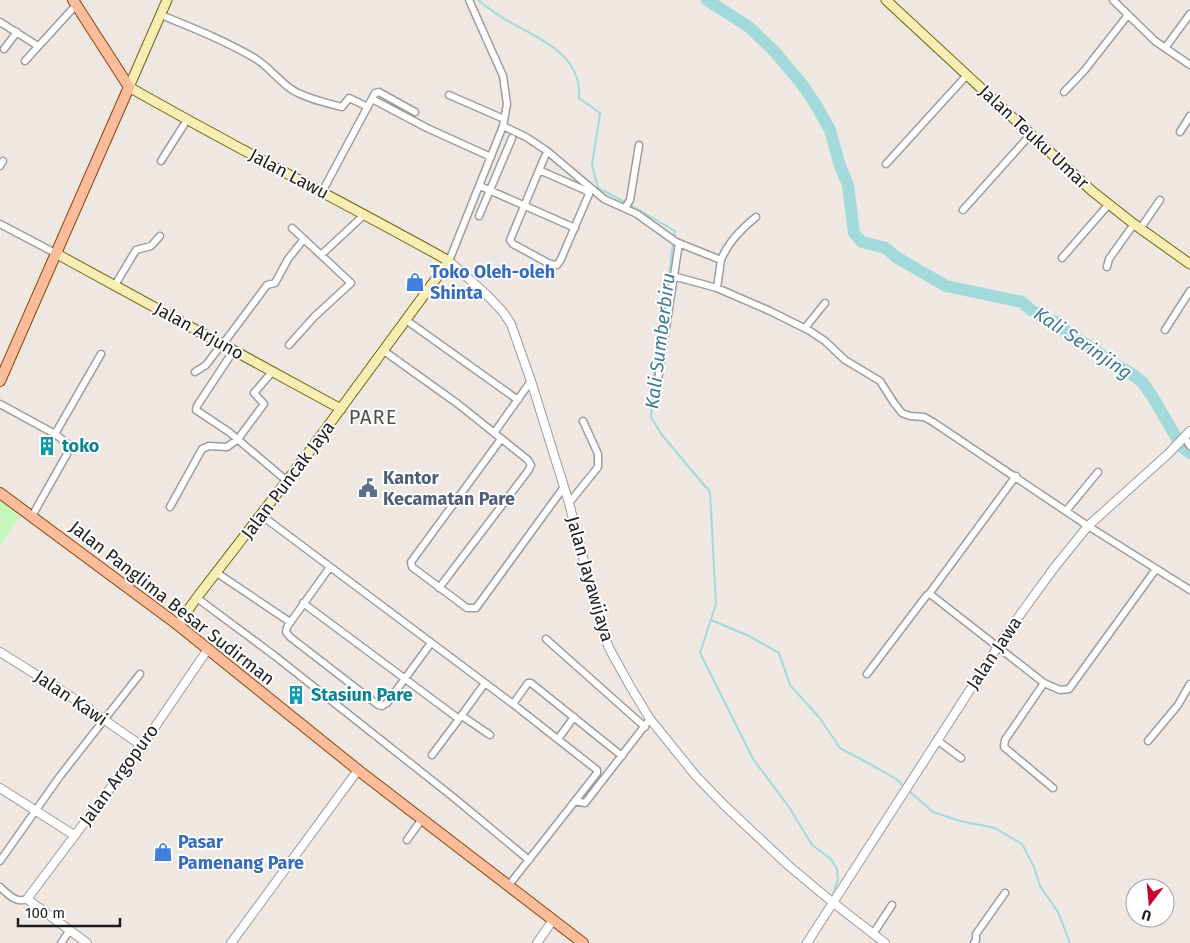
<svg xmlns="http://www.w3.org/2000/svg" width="1190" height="943" font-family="'Fira Sans',sans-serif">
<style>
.park{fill:#c6f8be}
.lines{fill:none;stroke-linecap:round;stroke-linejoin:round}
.stream{stroke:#a2dadb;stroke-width:2}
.river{stroke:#a2dadb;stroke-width:12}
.minor-casing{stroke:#9d9d9d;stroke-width:9}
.tertiary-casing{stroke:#9d9d9d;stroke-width:10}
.secondary-casing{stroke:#706506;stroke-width:11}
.primary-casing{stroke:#924402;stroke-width:12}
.minor{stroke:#fff;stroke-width:6}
.tertiary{stroke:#fff;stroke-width:8}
.secondary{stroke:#f8edb5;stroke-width:9}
.primary{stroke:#fabc9a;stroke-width:10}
.labels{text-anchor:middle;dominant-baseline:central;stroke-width:4;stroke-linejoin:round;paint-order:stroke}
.street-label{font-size:18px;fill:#1c1c1c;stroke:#fff}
.shop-label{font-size:18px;font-weight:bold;fill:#366cbe;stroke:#fff;text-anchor:start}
.culture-label{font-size:18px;font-weight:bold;fill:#0d838f;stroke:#fff;text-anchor:start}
.service-label{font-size:18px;font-weight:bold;fill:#4e5e75;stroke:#fff;text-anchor:start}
.water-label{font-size:19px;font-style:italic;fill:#417b93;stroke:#fff}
.quarter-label{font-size:20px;letter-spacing:1px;fill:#4f4f4f;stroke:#fff}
</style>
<rect width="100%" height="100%" fill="#eee7e2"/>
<path class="park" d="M0 493 25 510 0 546Z"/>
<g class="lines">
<path class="stream" d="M478 0C488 8 499 16 510 22 541 40 582 55 579 98L600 113 592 165 598 188 625 202 675 231 674 239
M673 243 665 309 656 350 651 417 662 435 710 492 716 604 700 653 753 759 789 807 812 845 831 859 837 869 838 879 833 895
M711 620 749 636 779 653 790 685 819 717 840 748 879 769 896 779 905 787
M908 790 933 812 960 821 995 828 1022 844 1034 867 1040 886 1058 912 1070 943
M802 943 811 931"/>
<path class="river" d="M707 0 749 27 775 52 801 83 816 105 830 130 840 166 848 185 854 233 862 242 886 248 896 257 946 286 1022 302 1031 310 1046 320 1056 322 1070 335 1094 349 1109 361 1132 374 1143 383 1152 396 1182 447 1190 453"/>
<g class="minor-casing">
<path id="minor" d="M1113 0 1155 41 1190 65
M161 15C193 28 226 41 256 59 269 67 278 80 291 89 304 98 327 103 342 107L349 98 368 107
M0 22 38 46
M1165 48 1190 14
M4 49 17 32
M25 61 76 5
M1064 92 1084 71 1128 15
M449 95 504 119
M372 99 427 128 491 157
M503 126 526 137 547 151 604 199 637 214 676 242 721 260 717 288
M1180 132 1190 116
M161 161 187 120
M886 164 967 75
M0 166 3 161
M539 170 587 191 589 194 561 259 557 265 550 264 513 244 510 240 545 156
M480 186 575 228
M322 192 375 93 379 92 415 112
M625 208 630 200 639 145
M963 210 1031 134
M479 216 512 138
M0 224 57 254
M292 228 321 255 365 214
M1140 229 1160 200
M1062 258 1109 204
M721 260C728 242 741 229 756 217
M449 261 503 126 507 104 503 76 469 0
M1107 267 1109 259 1134 224
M673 276 717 288 770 311 810 331 825 341 845 360 880 381 894 403 902 413 910 416 924 417 933 422 1088 526 1190 590
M115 285 136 250 151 246 160 236
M406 320 518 400
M805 328 825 303
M1165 330 1190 291
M223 344 267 285 275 283 288 259 304 239
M289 345 314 317 351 283 321 255
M234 350 197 406 196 410 229 432 287 481
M384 351 458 404 528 460 531 465 528 471 439 588
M195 372 206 365 222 344
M656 393 679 243
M0 404 55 434 68 444 67 454 32 516
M494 433 531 381
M55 434 101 354
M1185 438 1190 446
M501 439 411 562 412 567 467 608H476L564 487
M569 503 598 467V454L583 421
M170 507 202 449 209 446 227 447 238 439 264 404 254 393 273 371
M1066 511 1098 472
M261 515 513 704 597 770V773L509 885
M330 567 287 627 286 632 290 637 378 705 382 706 387 703 431 643
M217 573 290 622
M929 594 1016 476
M197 598 275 656 453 797 529 860
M303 603 459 719 485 683
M546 639 645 727
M867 674 927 595 930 594 1044 683 1060 690 1069 689 1156 569
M1044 683 1005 740 1004 747 1053 788
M513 704 528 683H531L622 756
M462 716 490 735
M558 739 574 717
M937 740 961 758
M1148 741 1178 705 1190 684
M432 755 459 719
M575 801 585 803 650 719
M407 840 422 819
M0 861 60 776 140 674
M0 887C8 894 16 904 27 899
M873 934 892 905
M61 943 70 930
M974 943 976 940V934L1005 893"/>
</g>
<g class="tertiary-casing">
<path id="tertiary" d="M449 261 488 296 503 312 511 324 531 381 569 503 600 623 609 648 630 686 650 719 696 776 725 806 789 866 831 901 885 943
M0 652 73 698 142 746
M0 788 74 835
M87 943 27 899 142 746 208 649
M231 943 358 770
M537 943 553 920
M807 943 1004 637 1054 568 1088 526 1168 454 1190 431"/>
</g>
<g class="secondary-casing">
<path id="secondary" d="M167 0 129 87C234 147 343 202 449 261L306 456 195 600 178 625
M886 0 1092 191 1134 224 1190 264
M57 254 341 409"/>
</g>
<g class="primary-casing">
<path id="primary" d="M0 381 129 87 73 0
M0 493 178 625 358 770 583 943"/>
</g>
<use href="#minor" class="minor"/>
<use href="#tertiary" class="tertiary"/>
<use href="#secondary" class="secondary"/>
<use href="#primary" class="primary"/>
</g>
<defs>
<g id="shop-bare" transform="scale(1.5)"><path d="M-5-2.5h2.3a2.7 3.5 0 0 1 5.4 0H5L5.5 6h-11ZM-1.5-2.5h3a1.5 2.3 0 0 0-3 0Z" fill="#3f7fe0" stroke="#fff" stroke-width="2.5" paint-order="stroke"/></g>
<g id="building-bare" transform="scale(1.5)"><path d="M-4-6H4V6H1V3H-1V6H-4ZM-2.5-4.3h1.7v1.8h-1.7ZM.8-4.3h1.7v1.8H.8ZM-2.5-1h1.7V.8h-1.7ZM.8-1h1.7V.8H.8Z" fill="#0f9aa8" stroke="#fff" stroke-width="2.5" paint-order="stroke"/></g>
<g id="civic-bare" transform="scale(1.5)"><path d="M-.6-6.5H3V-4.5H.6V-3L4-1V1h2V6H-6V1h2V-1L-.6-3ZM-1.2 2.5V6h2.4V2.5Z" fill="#5c6f8a" stroke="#fff" stroke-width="2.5" paint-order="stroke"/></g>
</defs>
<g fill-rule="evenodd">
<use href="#shop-bare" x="415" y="282"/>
<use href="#building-bare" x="47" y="446"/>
<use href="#civic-bare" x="368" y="488"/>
<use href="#building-bare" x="296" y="695"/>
<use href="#shop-bare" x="163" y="852"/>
</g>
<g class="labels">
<g class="street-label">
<text transform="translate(1034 137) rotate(43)">Jalan Teuku Umar</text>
<text transform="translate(289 174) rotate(28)">Jalan Lawu</text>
<text transform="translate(199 331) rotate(29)">Jalan Arjuno</text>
<text transform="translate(288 480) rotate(-53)">Jalan Puncak Jaya</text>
<text transform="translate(590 579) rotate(74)">Jalan Jayawijaya</text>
<text transform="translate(172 603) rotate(38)">Jalan Panglima Besar Sudirman</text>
<text transform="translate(994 653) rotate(-56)">Jalan Jawa</text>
<text transform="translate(71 698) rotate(34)">Jalan Kawi</text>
<text transform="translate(119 775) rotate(-54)">Jalan Argopuro</text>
</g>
<g class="shop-label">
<text x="430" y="272">Toko Oleh-oleh<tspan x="430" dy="21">Shinta</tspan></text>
<text x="178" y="842">Pasar<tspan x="178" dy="21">Pamenang Pare</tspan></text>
</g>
<g class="culture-label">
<text x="62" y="446">toko</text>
<text x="311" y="695">Stasiun Pare</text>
</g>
<g class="service-label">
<text x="383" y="478">Kantor<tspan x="383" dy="21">Kecamatan Pare</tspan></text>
</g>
<g class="water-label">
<text transform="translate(660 341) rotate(-83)">Kali Sumberbiru</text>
<text transform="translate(1083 343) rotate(34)">Kali Serinjing</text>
</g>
<g class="quarter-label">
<text x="373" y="417">PARE</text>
</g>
</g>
<g transform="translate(1150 903) rotate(196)"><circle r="24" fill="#ffffff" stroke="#a4a4a4"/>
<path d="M0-4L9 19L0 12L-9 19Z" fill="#c6032c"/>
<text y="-8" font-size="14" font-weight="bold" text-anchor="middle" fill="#1c1c1c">U</text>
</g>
<path d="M18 918v8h102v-8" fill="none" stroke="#1c1c1c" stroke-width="2.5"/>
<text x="25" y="918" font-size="15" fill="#1c1c1c" stroke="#ffffff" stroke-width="4" paint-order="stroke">100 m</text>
</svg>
